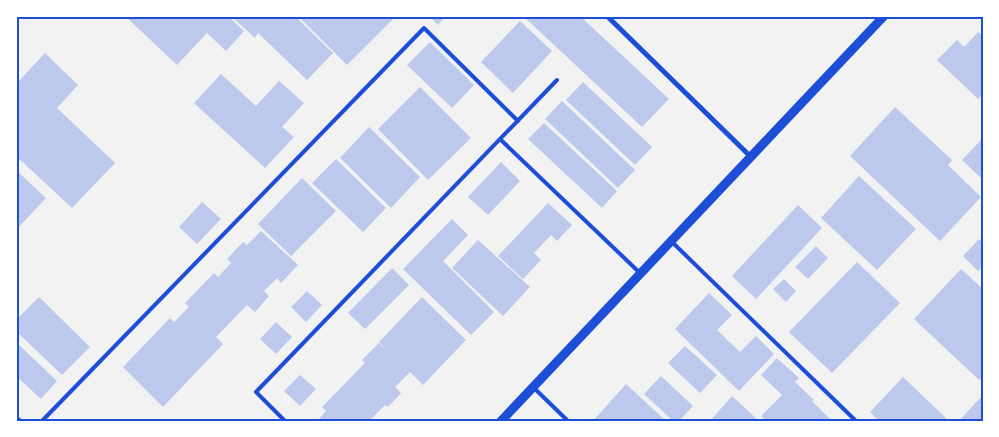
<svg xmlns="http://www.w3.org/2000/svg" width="999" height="437" font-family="Mulish,sans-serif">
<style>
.building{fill:#bdc9ec}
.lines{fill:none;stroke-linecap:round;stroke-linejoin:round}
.service{stroke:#1d4ed8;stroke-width:4}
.minor{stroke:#1d4ed8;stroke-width:5}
.tertiary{stroke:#1d4ed8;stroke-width:9}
.neatline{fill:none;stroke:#1d4ed8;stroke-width:2}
</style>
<rect width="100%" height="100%" fill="#f2f2f2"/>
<path class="building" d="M125 16H228L244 31 226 51 207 33 177 65Z
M231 16H295L333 53 307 80 258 33 255 38Z
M298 16H396L347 65Z
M429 16H446L438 25Z
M523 16H580L669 99 642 127Z
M520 21 552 51 513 93 481 62Z
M978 32 983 36V94L978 99 937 60 957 40 964 47Z
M430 42 474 85 452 108 407 65Z
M45 53 78 85 57 108 115 163 72 208 16 156V84Z
M221 74 256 106 279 81 304 103 282 127 294 137 265 168 194 103Z
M583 82 652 147 635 165 566 100Z
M420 87 471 138 428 180 378 129Z
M562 101 635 170 618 188 545 119Z
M895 107 952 160 948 165 981 197 940 241 850 156Z
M544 123 617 191 602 208 528 139Z
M369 127 420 177 391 208 340 158Z
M981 140 983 142V180L962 160Z
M336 159 386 208 363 232 312 183Z
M501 162 520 181 488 215 468 197Z
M16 170 46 198 16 230Z
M859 176 916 229 877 270 821 218Z
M302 178 336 211 291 256 258 224Z
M202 202 221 219 197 244 179 227Z
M548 203 572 225 557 241 551 235 534 253 541 260 523 279 498 256Z
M798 205 822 228 756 299 732 276Z
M452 219 468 235 443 261 494 312 471 335 403 269Z
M261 231 298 265 281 283 277 278 264 291 269 296 255 312 247 305 216 337 223 344 163 407 123 367 170 318 174 322 189 307 185 303 214 273 218 277 231 263 227 259 243 242 247 245Z
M979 239 983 243V266L978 271 963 256Z
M478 240 530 287 503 316 452 268Z
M816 246 828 258 808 279 795 267Z
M857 262 900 303 832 373 789 332Z
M392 268 409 285 365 329 348 313Z
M961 269 983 289V377L979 380 914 319Z
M784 279 796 291 786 302 773 289Z
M307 291 322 305 306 322 291 307Z
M709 293 732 315 717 330 740 352 756 336 774 354 739 391 675 329Z
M39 297 90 347 62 375 16 331V320Z
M422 297 466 340 423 385 410 372 395 387 401 393 388 407 385 405 369 421H317L326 411 322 407 365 363 362 360 379 343 388 351 379 342Z
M276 322 292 337 276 354 260 339Z
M16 342 57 381 41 399 16 376Z
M685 346 717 375 700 393 668 363Z
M777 358 799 378 795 382 814 400 812 401 832 421H766L761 416 782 395 761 375Z
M300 375 316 389 300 406 284 391Z
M661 376 693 406 679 421H673L644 394Z
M903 377 947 419 945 421H879L870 412Z
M626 384 666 421H593Z
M732 396 759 421H710Z
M983 396V421H959L977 401Z"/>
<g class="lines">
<path class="service" d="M501 140 640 273
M671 241 856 421
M534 388 568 421
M16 418 21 421
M42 421 424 28 518 121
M285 421 256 392 557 80"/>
<path class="minor" d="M607 16 751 157"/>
<path class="tertiary" d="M501 421 884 16"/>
</g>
<rect width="999" height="437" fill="none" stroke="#ffffff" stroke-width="35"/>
<rect x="18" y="18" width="964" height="402" class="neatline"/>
</svg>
